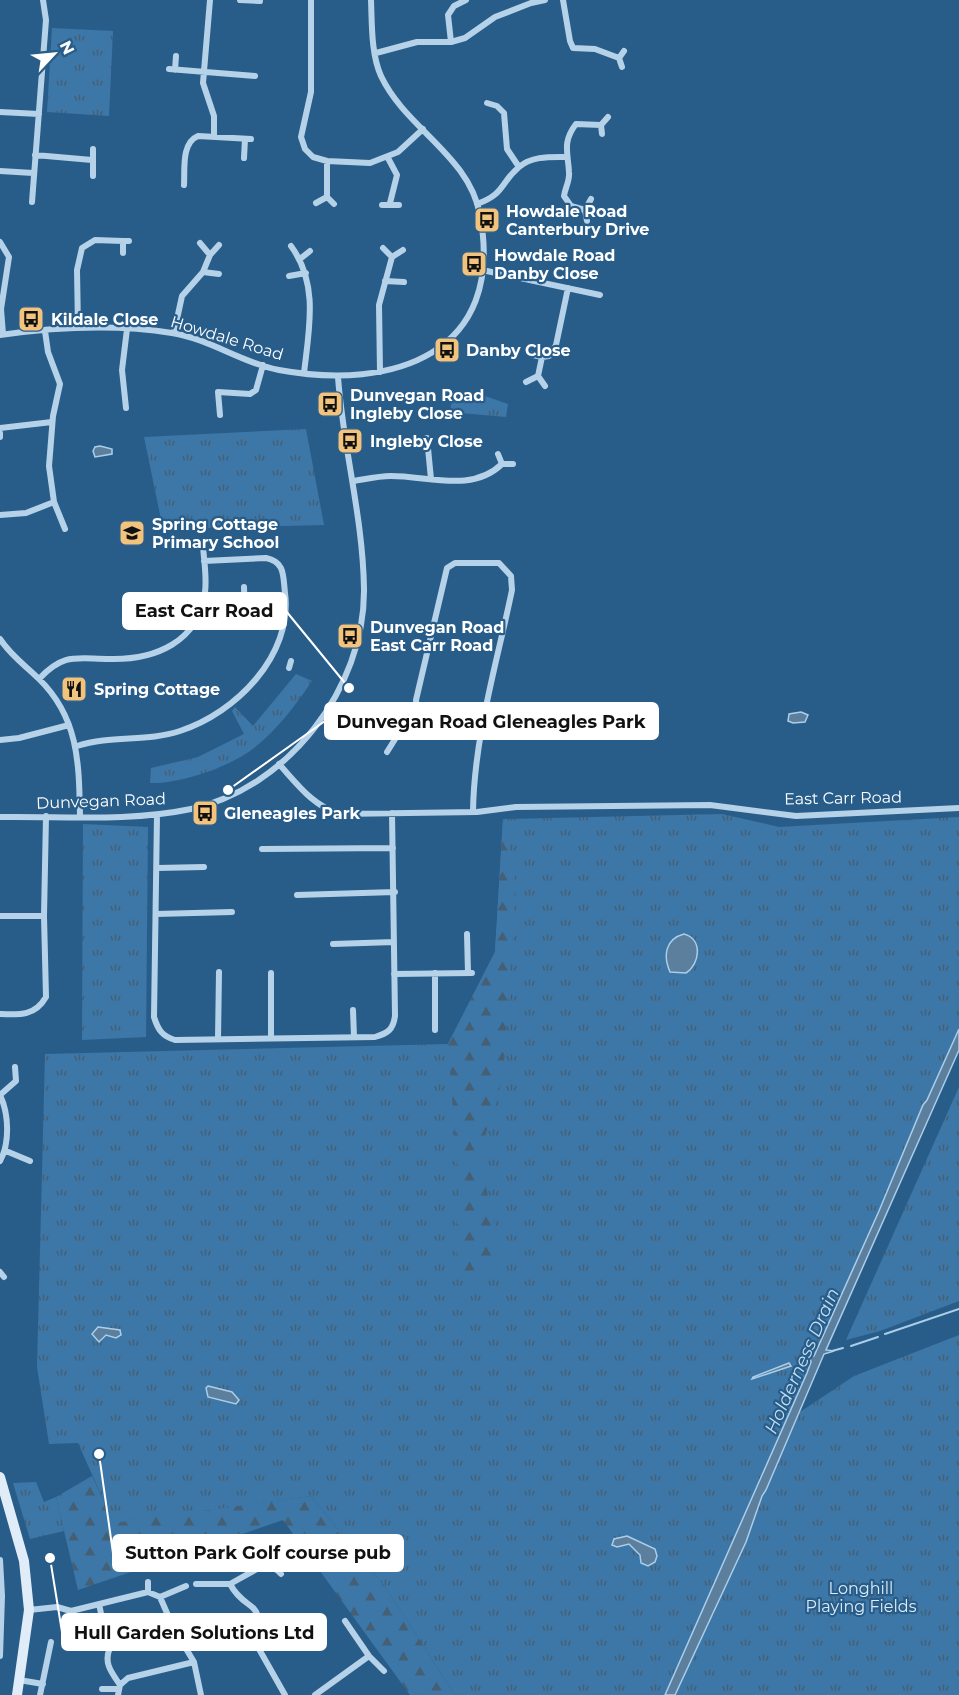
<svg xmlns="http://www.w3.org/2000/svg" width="959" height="1695" font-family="Montserrat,sans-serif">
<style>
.grass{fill:url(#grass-tufts)}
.forest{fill:url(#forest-firs)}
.water{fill:#5b7f9d;stroke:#aaceea;stroke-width:1.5}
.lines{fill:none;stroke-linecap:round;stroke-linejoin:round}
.stream{stroke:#aaceea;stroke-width:2}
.minor{stroke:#b6d2e9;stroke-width:6}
.secondary{stroke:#e0edf8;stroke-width:10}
.labels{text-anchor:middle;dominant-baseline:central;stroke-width:4.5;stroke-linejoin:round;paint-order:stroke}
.poi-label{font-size:16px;font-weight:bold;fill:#fff;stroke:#285d8a;text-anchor:start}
.street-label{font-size:16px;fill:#fff;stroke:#285d8a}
.park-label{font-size:16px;fill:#daeaf7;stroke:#285d8a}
.water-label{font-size:18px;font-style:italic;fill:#c2dcf0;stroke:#285d8a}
.leader{fill:none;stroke:#fff;stroke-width:2}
.callout-dot{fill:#fff;stroke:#285d8a;stroke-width:2}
.callout{fill:#fff;stroke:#fff;stroke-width:2}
.callout-label{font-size:18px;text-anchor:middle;font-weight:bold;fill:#111}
</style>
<defs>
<pattern id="grass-tufts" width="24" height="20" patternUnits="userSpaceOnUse" patternTransform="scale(1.5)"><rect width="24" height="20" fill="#3c77a7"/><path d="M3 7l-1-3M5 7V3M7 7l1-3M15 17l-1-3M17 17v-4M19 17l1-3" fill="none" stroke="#455f75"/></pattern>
<pattern id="forest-firs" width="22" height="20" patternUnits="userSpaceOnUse" patternTransform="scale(1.5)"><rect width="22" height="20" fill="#3c77a7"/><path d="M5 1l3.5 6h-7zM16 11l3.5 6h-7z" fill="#455f75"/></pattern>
</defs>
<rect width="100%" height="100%" fill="#285d8a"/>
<path class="grass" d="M52 28 113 31 109 116 47 112Z
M485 396 508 404 506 417 450 412 452 399 462 403Z
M306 429 324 525 163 529 144 437Z
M296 674 312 681C296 705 277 730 254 748 230 767 180 784 150 783L151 768 198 757 244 734 232 711 235 707 253 726Z
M722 814 779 827 959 817V1029L927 1100 923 1105 879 1211 665 1695H455L386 1588 311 1496 114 1524 78 1443 49 1444 37 1367 45 1054 448 1044 495 952 503 819Z
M83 824 148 827 146 1037 82 1040Z
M959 1087V1301L880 1331 846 1340Z
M959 1335V1695H675L746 1542 762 1496 800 1412 854 1376Z
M36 1482 44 1502 56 1497 64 1531 30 1539 13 1483Z"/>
<path class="forest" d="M503 819 516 886 503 1077 479 1156 502 1258 489 1273 468 1278 457 1264 456 1232 459 1189 448 1044 495 952Z
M92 1476 114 1523 311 1496 386 1588 455 1695H410L283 1520 78 1590 56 1497Z"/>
<path class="water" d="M100 446 112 449V454L95 457 93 451 95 447Z
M801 712 808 715 805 722 793 723 788 721 789 714Z
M684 934C703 939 700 964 686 973L670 972C663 956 665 939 684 934Z
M959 1029V1050L826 1350 834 1351 824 1354 766 1490 762 1496 746 1542 675 1695H665L807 1373 811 1362 810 1358 814 1356 879 1211 923 1105 927 1100Z
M98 1327 120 1330 121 1335 116 1338 106 1335 99 1342 92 1334Z
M789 1363 791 1366 752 1379 753 1377Z
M208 1386 232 1392 239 1400 236 1404 208 1397 206 1388Z
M627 1536 655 1549 657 1556 655 1562 648 1566 641 1563 640 1555 629 1544 617 1547 612 1545 614 1539Z"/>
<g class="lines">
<path class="stream" d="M885 1334 959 1309
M851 1346 878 1337
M832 1351 843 1348"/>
<path class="minor" d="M210 0 203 83 214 116V136
M240 0 260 1
M311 0V92L301 137 305 149 313 157 327 161 370 163 398 152 423 129
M563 0 570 41 573 48 595 49 619 58
M451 42 448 15 454 6 466 0
M376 53 417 42H451L465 38 495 17 531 3 545 0
M622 67 619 58 624 51
M169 69 255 76
M175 70 176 56
M487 103 497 106 504 113 507 149 519 167
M0 112 39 114
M602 134 601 125 608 117
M35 155 92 160
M244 158 245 139
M388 158 397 175 390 203
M327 161V197
M0 171 33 173
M93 176V149
M184 185C185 170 181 143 198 136L251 139
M32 202 46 20 43 0
M316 203 327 197 334 204
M477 204C505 194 500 183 519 167 532 156 550 157 565 157
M382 205H399
M585 210 571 206 564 196C565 188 570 181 569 172 568 153 562 142 576 124L601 125
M587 221 585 210 591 199
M0 242 9 257 1 309 3 334
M200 243 210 255
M291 246C319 284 309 329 304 373
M383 248 392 257 403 250
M123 253V241H129
M300 259 310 251
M482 270 600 295
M203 272 219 274
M289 276 306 273
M385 281 404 282
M78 328 77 270 82 248 95 240 123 241
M174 333 182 296 203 272 210 255 219 245
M0 335C56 327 116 324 172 333 210 339 242 363 279 370 393 391 506 354 480 215 469 155 406 129 381 76 371 54 372 24 371 0
M529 354 542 357 549 356 556 345 568 288
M380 372 379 305 392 257
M538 376 542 357
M526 382 538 376 545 386
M126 408 122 370 127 329
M220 415 218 392 250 394 256 390 263 365
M0 428 52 422
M0 433V437
M427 438 431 479
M498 454 502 464H513
M354 481C366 479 379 476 391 476 429 476 472 493 502 464
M54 502 65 529
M0 515 26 513 54 502 49 466 53 416 60 384 48 352 45 331
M244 587 245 619
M0 639C11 656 25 665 39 679 79 718 79 764 80 816
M289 668 291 661
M39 679C64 652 77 659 110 659 155 660 199 642 205 592 207 577 204 561 203 546
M417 714 416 700 447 568 455 563H499L511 576 512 590C497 663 474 737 473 812
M0 740 19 738 69 725
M77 746C112 735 147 742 180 731 236 713 293 655 285 593 283 575 285 562 266 558L204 561
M387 752 407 720 417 714 483 726
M279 764C298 785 313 806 340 814L477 812 516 807 710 805 796 816 959 808
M157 815 154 1017C158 1030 162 1036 175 1040L375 1037C388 1033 393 1030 395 1016L392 813
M0 817C63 816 129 822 191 809 288 788 365 688 364 589 363 517 343 448 338 377
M262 849 393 848
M157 868 204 867
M297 895 395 892
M156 914 232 912
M0 916H44L46 816
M467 934 468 973
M333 944 394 942
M435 973V1030
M394 974 472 973
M353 1010 354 1037
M0 1014C20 1015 35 1016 46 997L44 916
M271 1038V973
M218 1039 219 972
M0 1095C9 1114 10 1143 0 1161
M0 1095 16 1081 15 1067
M6 1151 30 1161
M0 1272 4 1277
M262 1549 266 1564 277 1570
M0 1560 2 1596 0 1656
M281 1574 277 1570 281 1569
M196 1584H230L266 1564
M230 1584C246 1614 266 1597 255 1642L285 1695
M148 1592V1582
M160 1597 186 1586
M99 1604 106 1637
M29 1610 57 1607 71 1611 148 1592 160 1597 173 1627 194 1662 201 1695
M345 1621 369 1656 384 1671
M277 1631 276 1634 286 1637
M257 1635 276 1634
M110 1648C103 1663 112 1673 120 1685
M19 1680 43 1684
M102 1689H118
M40 1695 51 1642
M118 1695 120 1685 128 1678 194 1662
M315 1695 369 1656"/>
<path class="secondary" d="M0 1477 24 1561 29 1610 17 1695"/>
</g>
<defs>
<g id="bus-square" transform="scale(1.35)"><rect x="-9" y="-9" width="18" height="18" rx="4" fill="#f1c37c" stroke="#285d8a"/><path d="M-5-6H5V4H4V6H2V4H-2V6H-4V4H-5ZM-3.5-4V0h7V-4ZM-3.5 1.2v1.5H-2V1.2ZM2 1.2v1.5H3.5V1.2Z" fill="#111"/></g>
<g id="school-square" transform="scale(1.35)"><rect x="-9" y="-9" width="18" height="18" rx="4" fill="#f1c37c" stroke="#285d8a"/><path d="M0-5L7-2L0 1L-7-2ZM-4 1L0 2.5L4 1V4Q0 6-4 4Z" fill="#111"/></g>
<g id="restaurant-square" transform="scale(1.35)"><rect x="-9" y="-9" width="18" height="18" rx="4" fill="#f1c37c" stroke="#285d8a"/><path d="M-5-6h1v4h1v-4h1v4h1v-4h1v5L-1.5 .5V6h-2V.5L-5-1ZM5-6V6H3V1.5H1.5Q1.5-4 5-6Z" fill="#111"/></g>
</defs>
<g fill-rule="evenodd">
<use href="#bus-square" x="487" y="220"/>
<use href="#bus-square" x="474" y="264"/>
<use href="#bus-square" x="31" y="319"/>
<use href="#bus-square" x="447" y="350"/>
<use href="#bus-square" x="330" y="404"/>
<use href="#bus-square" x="350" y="441"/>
<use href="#school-square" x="132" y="533"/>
<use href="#bus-square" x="350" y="636"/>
<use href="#restaurant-square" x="74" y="689"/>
<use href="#bus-square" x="205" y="813"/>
</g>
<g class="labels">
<g class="poi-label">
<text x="506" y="211">Howdale Road<tspan x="506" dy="18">Canterbury Drive</tspan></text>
<text x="494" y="255">Howdale Road<tspan x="494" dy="18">Danby Close</tspan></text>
<text x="51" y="319">Kildale Close</text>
<text x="466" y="350">Danby Close</text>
<text x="350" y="395">Dunvegan Road<tspan x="350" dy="18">Ingleby Close</tspan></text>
<text x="370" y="441">Ingleby Close</text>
<text x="152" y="524">Spring Cottage<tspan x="152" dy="18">Primary School</tspan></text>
<text x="370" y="627">Dunvegan Road<tspan x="370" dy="18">East Carr Road</tspan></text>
<text x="94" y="689">Spring Cottage</text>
<text x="224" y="813">Gleneagles Park</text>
</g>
<g class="street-label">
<text transform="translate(227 338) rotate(17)">Howdale Road</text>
<text transform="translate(843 798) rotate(-1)">East Carr Road</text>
<text transform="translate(101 801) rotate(-2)">Dunvegan Road</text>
</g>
<g class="park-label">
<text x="861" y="1588">Longhill<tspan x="861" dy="18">Playing Fields</tspan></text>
</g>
<g class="water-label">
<text transform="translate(802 1361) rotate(-66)">Holderness Drain</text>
</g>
</g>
<path class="leader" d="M349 688L286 611M228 790L325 721M99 1454L113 1553M50 1558L62 1632"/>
<g class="callout-dot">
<circle cx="349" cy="688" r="6"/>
<circle cx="228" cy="790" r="6"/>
<circle cx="99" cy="1454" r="6"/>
<circle cx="50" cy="1558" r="6"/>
</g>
<g class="callout">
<rect x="123" y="593" width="163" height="36" rx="6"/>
<rect x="325" y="703" width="333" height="36" rx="6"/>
<rect x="113" y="1535" width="290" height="36" rx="6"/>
<rect x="62" y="1614" width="264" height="36" rx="6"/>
</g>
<g class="callout-label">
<text x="204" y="617">East Carr Road</text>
<text x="491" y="728">Dunvegan Road Gleneagles Park</text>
<text x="258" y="1559">Sutton Park Golf course pub</text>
<text x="194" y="1639">Hull Garden Solutions Ltd</text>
</g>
<g transform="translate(54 54) rotate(64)" stroke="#285d8a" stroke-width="4.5" paint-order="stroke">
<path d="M0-4.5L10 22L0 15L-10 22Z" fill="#ffffff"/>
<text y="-9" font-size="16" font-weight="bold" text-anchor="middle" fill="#ffffff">N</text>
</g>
</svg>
